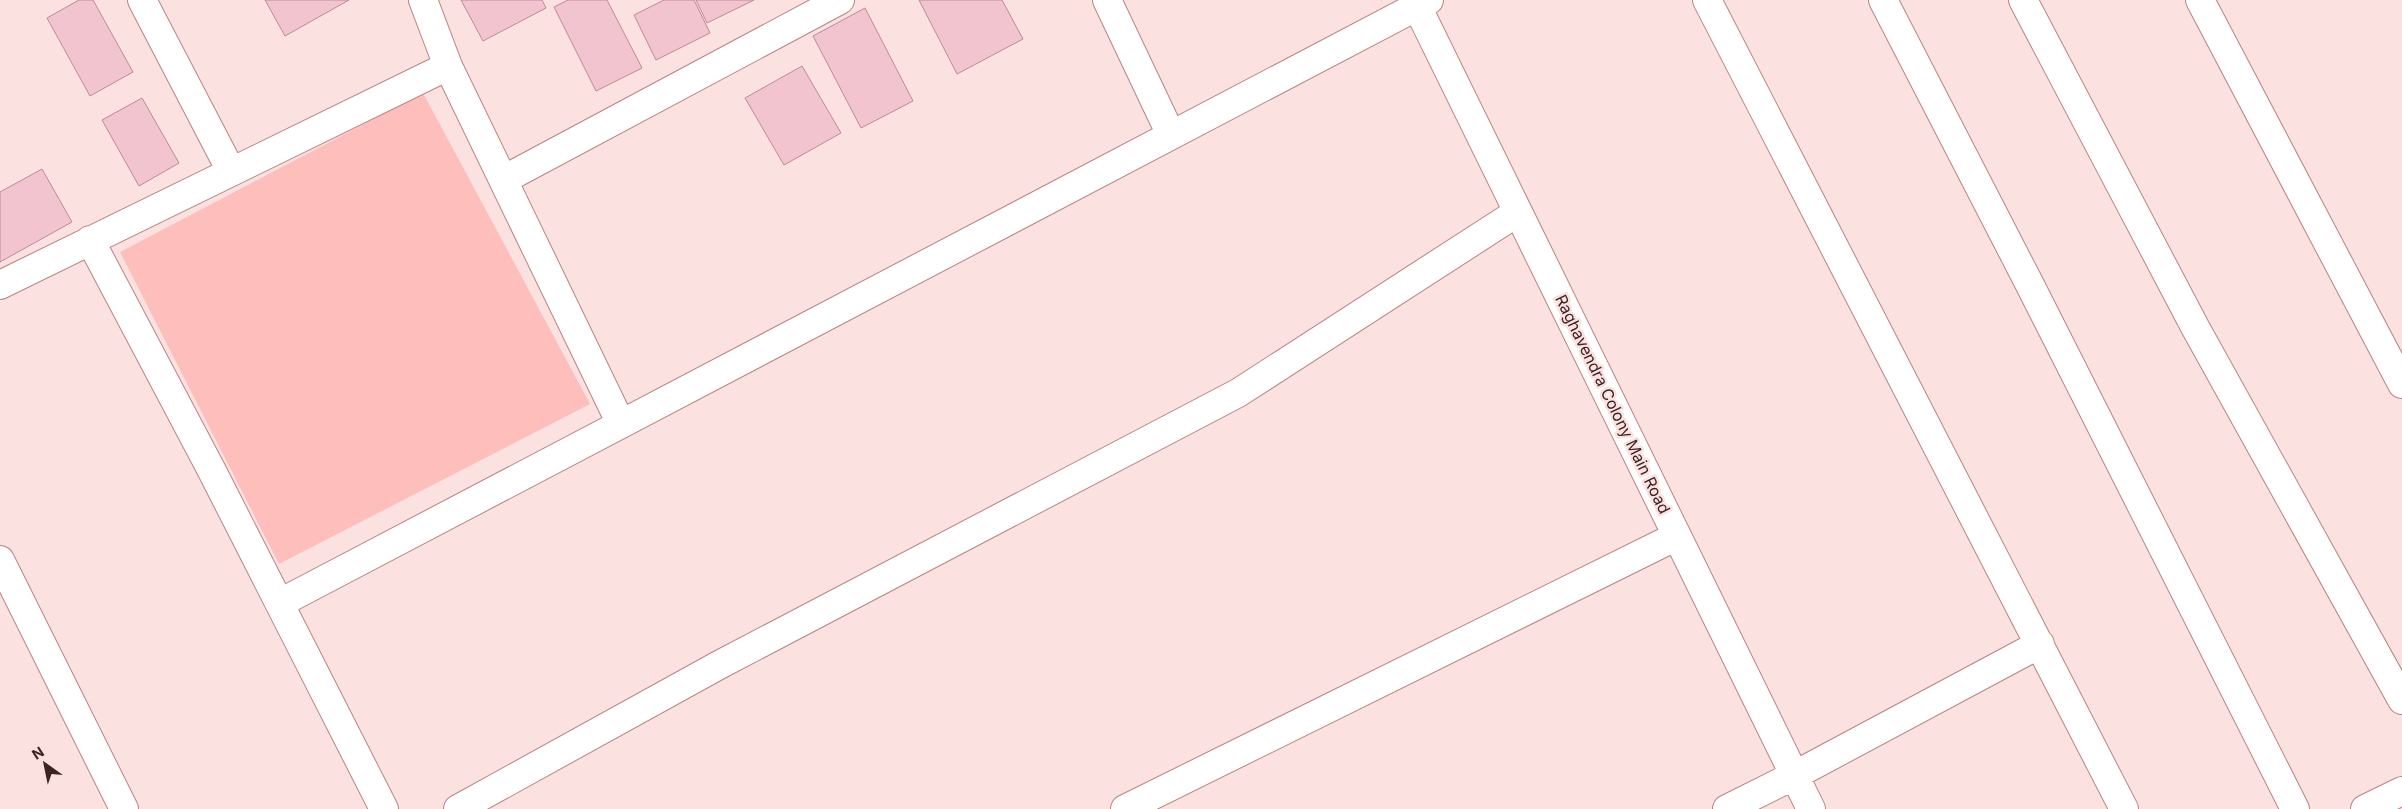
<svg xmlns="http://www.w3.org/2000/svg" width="2402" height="809" font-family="Inter,sans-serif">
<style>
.green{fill:#fdbebc}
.building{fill:#f2c4d0;stroke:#bf8998}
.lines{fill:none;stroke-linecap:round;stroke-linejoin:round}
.street-casing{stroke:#bb8382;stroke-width:30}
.street{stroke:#fff;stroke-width:28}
.labels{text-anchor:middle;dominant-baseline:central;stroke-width:5;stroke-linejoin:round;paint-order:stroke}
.street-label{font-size:16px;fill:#3a2423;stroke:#fbe1e0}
</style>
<rect width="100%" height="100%" fill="#fbe1e0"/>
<path class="green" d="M423 93 590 404 279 564 120 252Z"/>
<path class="building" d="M79 0H93L133 72 90 96 47 18Z
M265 0H349L285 36Z
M461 0H542L546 8 483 41Z
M568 0H607L642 68 596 91 554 7Z
M664 0H694L710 33 656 60 634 15Z
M696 0H754L707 23Z
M919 0H1002L1023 39 957 74Z
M865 8 913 101 861 128 813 36Z
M802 66 841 133 784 165 745 98Z
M142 98 179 163 139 186 102 120Z
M42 169 72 222 0 262V192Z"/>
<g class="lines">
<g class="street-casing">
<path id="street" d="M142 0 231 171
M423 0 448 66 621 424
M1107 0 1171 135
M1414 0 1811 809
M1707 0 2124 809
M1883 0 2030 285 2295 809
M2023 0 2195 327 2402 700
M2200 0 2402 384
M503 180 840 0
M90 240 212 471 384 809
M0 285 448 66
M0 560 124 809
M280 603 1429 0
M458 809 719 665 1238 393 1518 212
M1125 809 1677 536
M1727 809 1795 775 2040 644
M2365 809 2402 791"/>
</g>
<use href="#street" class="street"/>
</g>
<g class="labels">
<g class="street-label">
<text transform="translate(1613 404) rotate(64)">Raghavendra Colony Main Road</text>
</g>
</g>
<g transform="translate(45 764) rotate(327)" stroke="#fbe1e0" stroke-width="4" paint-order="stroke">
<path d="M0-4L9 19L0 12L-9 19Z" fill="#3a2423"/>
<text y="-8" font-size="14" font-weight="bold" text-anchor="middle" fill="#3a2423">N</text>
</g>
</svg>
